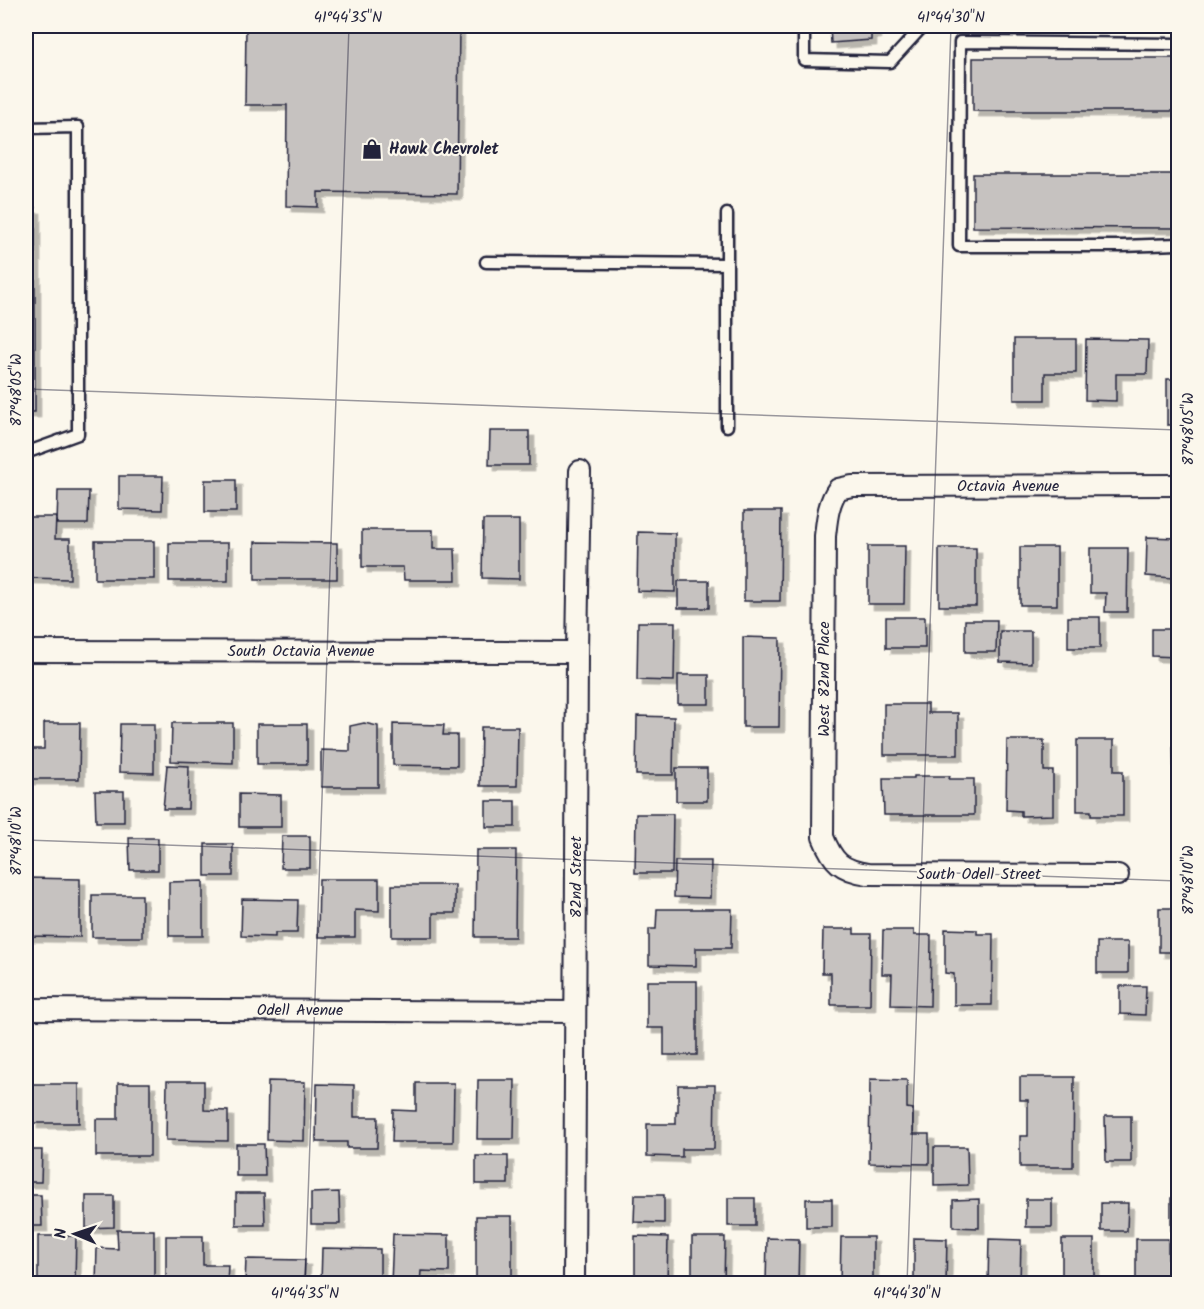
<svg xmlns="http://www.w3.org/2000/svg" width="1204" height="1309" font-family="Kalam,sans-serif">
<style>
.building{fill:#c6c2c0;stroke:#22223b;stroke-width:1.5;filter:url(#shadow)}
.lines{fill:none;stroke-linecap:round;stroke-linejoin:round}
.lane-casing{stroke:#22223b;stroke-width:15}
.street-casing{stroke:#22223b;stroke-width:24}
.lane{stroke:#fbf7ec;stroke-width:10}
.street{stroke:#fbf7ec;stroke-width:20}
.ticks{fill:none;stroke:#22223b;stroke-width:1.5;stroke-opacity:0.45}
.labels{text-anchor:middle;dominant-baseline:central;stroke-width:4.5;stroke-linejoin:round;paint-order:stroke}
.poi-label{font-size:16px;font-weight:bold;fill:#22223b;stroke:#fbf7ec;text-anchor:start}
.street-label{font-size:16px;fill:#22223b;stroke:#fbf7ec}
.neatline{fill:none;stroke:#22223b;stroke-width:2}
.ticks-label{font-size:15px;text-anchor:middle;fill:#22223b}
</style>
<defs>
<filter id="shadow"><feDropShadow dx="5.5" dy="5.5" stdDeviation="0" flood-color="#0004"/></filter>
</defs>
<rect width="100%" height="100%" fill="#fbf7ec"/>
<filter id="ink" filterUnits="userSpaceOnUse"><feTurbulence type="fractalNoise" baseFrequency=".0167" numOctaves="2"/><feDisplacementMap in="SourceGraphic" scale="12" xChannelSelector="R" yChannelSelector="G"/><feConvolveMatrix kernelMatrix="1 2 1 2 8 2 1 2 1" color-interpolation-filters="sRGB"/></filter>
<g filter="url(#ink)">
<path class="building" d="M246 26H459L457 194 318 192V207L286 206 287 105H245Z
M830 26H874L875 33H871V40L831 43Z
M973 58H1178V111H973Z
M973 174H1178V228L973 227Z
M26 208H35V412H26Z
M1014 339H1076V373H1045V400H1014Z
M1086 339 1148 340 1147 374H1116V401L1085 400Z
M1167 379H1178V425H1167Z
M490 431H529V465H489Z
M119 476H163L162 510 119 509Z
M205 480H236V512H205Z
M58 491H89L88 524H57Z
M744 511H781L780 601H744Z
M26 517H56L55 539H70V579L26 578Z
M483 520H519V579L482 578Z
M362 530H433V549H455L456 580H404L403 567H362Z
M638 532 675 533V592L637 591Z
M1147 537 1176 538 1173 578 1146 576Z
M95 541H154V579H95Z
M255 542 337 543V579H255Z
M169 543H228V581H169Z
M868 546H905L904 604H868Z
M1020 547H1057V605H1020Z
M939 548H976V606H939Z
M1090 548H1128L1127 612H1105L1106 593H1090Z
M678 581H709V608H678Z
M886 617H925V648H886Z
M1068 617H1100V648H1068Z
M965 620H997L996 652H965Z
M638 622H675L674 681 637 680Z
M1152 629H1178L1177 657 1152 656Z
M1000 631H1031V663L1000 662Z
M743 637 780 638 779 727H743Z
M678 675H709V704H678Z
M1174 681H1178V719H1174Z
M884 704H928V713H958V755H884Z
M637 716 674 717 673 775H636Z
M44 723H80L79 779H26V749H44Z
M172 723H233V763L171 761Z
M364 723 378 726V787H321V750L350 751V726Z
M120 724H154V773L119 772Z
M257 724H307V764H257Z
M393 724 444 725 443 735H457V766L393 765Z
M481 727H518L517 786H480Z
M1007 740H1044V771H1053V815L1021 816V811L1006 810Z
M1077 740H1114V771H1123V816H1091V811H1077Z
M1173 742H1178V780H1174Z
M167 765 189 766 188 809H163Z
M676 768H707V801H676Z
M914 776H950L949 779H974V815H884L883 778H914Z
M95 791H124V822H96Z
M239 794 281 795V827H239Z
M486 801H515V827H486Z
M636 814H673L672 873H635Z
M282 836H310V868H281Z
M129 838H158V870H130Z
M205 844H233V876H205Z
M476 850H516L515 937H475Z
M675 861H711L710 898 674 897Z
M26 878 80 879V937L26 936Z
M319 879H379V911L355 910V937H318Z
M203 881V936H169V882Z
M392 885H455V913H433V937H392Z
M92 895H142V937H92Z
M242 899 298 900 297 933H275V937L241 936Z
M1159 908H1178V952H1159Z
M657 909H732L731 948H696V966L649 965V929H656Z
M823 929H854V934H871L870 1005H831V973H822Z
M945 929 977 930V934H993L992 1005H954V974L945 973Z
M883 930H914V935H931L930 1006 891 1005 892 974H882Z
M1097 942H1128V973H1097Z
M647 981H697V1055H664V1028H647Z
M1120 986H1146L1145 1015 1120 1014Z
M1176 996H1178V1030H1175Z
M1020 1077H1074L1073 1167H1020V1136H1028V1100H1020Z
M870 1079 907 1080V1108L913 1109V1134H929V1164L869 1163Z
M478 1080H515L514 1139H477Z
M167 1081H204V1110L228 1111V1141L166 1140Z
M268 1081 305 1082 304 1141 267 1140Z
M118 1083H150V1156H96V1119H118Z
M416 1083H454L453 1142H392L393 1110 416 1111Z
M32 1084H79V1123H32Z
M317 1084 354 1085V1117H378L377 1148H347V1142H316Z
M678 1085H715L714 1149H682V1157L647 1156V1124H676V1112H678Z
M1105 1116H1131V1162H1106Z
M236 1144H264L265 1176H236Z
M934 1147H967L968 1185 934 1186Z
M26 1150H42L41 1182H26Z
M476 1156H508V1184H476Z
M339 1192 340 1224H311V1193Z
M236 1193H264L265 1225H236Z
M26 1195H41L42 1226H26Z
M635 1195H664V1223L634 1222Z
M86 1196H114V1227L86 1228Z
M728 1198H755V1226H728Z
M1171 1198H1178V1232L1171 1231Z
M806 1199H832V1227H806Z
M979 1199V1228L953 1227V1200Z
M1026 1199H1052V1227H1026Z
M1101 1203H1128L1127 1231H1101Z
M476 1216H512V1284H476Z
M117 1230H154V1284H96L97 1248 118 1249Z
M393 1234 449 1235V1272L421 1271 420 1284H391Z
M38 1236H76L75 1284H38Z
M166 1236H203V1265H228L227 1284H166Z
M635 1236 668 1237 667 1284H635Z
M692 1237H725L724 1284H692Z
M841 1237H873V1284H840Z
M767 1238 799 1239 798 1284H766Z
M914 1238 947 1239 946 1284H914Z
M989 1239 1021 1240 1020 1284H988Z
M1062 1239H1094V1284H1062Z
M1136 1239H1168V1284H1136Z
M322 1248 380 1249V1284H321Z
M246 1259 305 1260 304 1284H245Z"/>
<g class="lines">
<g class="lane-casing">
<path id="lane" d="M804 26V60L890 62 923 26
M1178 44 960 42 959 246H1122L1178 244
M26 128 78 127V434L31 451H26
M486 262 727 264
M727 426V214"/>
</g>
<g class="street-casing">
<path id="street" d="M26 651 577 652
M1118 875 868 874C841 870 833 862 823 837L825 536C827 519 828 503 838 489L852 486 1178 485
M26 1009 575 1012
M574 1284 577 652 580 471"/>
</g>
<use href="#lane" class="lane"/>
<use href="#street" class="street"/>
</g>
</g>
<path class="ticks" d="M26 389 1178 430M26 840 1178 881M305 1284 349 26M907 1284 951 26"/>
<defs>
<g id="shop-bare" transform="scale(1.62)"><path d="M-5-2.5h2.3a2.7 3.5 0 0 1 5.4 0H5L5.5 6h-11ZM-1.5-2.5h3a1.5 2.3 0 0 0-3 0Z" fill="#22223b" stroke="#fbf7ec" stroke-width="2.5" paint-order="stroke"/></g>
</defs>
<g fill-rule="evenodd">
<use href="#shop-bare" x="372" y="149"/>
</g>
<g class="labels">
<g class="poi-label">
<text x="389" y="149">Hawk Chevrolet</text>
</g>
<g class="street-label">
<text x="1008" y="486">Octavia Avenue</text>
<text x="301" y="651">South Octavia Avenue</text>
<text transform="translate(824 679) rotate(-90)">West 82nd Place</text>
<text x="979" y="874">South Odell Street</text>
<text transform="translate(576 877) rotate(-90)">82nd Street</text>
<text x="300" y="1010">Odell Avenue</text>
</g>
</g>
<rect width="1204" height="1309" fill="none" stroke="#fbf7ec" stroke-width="66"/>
<g transform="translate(75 1234) rotate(272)" stroke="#fbf7ec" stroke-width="4.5" paint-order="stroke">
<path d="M0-4.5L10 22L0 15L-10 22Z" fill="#22223b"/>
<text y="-9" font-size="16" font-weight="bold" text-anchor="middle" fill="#22223b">N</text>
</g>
<rect x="33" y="33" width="1138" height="1243" class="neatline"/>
<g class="ticks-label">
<text x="348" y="22">41°44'35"N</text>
<text x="951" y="22">41°44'30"N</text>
<text transform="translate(16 390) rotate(-90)" y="5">87°48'05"W</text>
<text transform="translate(1188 429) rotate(-90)" y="5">87°48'05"W</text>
<text transform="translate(16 841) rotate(-90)" y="5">87°48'10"W</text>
<text transform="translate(1188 880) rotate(-90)" y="5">87°48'10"W</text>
<text x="305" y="1298">41°44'35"N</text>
<text x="907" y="1298">41°44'30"N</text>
</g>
</svg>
